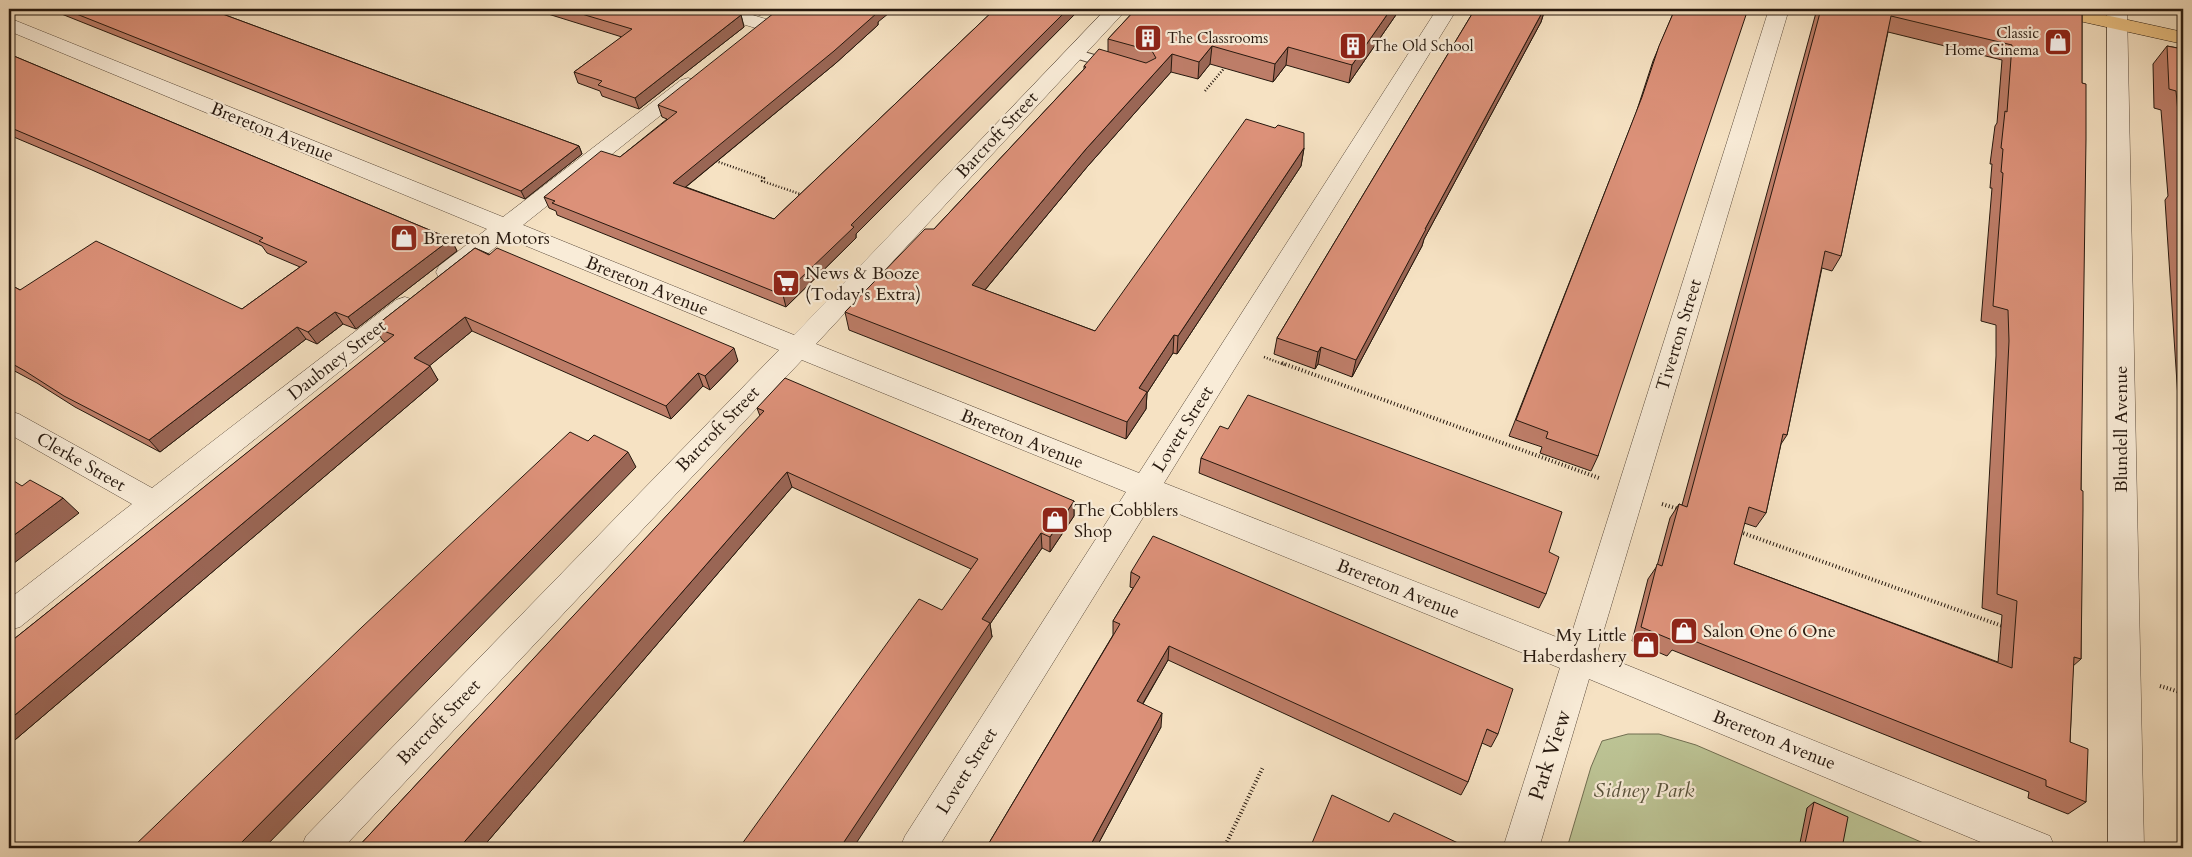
<svg xmlns="http://www.w3.org/2000/svg" width="2192" height="857" font-family="Cardo,serif">
<style>
.green{fill:#bcc394;stroke:#716e51}
.lines{fill:none;stroke-linecap:round;stroke-linejoin:round}
.lane-casing{stroke:#5a4a3b;stroke-width:2}
.street-casing{stroke:#5a4a3b;stroke-width:1}
.primary-casing{stroke:#26180e;stroke-width:1}
.path-far1{stroke:#26180e;stroke-width:2.5;stroke-dasharray:1 2;stroke-linecap:butt}
.path{stroke:#26180e;stroke-width:4;stroke-dasharray:1 2.5;stroke-linecap:butt}
.lane{fill:#f9ecd8;fill-rule:evenodd}
.street{fill:#f9ecd8;fill-rule:evenodd}
.primary{fill:#ebc182;fill-rule:evenodd}
.wall{fill:#bd7d68;stroke:#26180e;fill-rule:evenodd}
.shaded-wall{fill:#9a6655;stroke:#26180e}
.building{fill:#dc9179;stroke:#26180e;fill-rule:evenodd}
.labels{text-anchor:middle;dominant-baseline:central;stroke-width:4.5;stroke-linejoin:round;paint-order:stroke}
.far-poi-label{font-size:15px;fill:#26180e;stroke:#f9ecd8;text-anchor:start}
.street-label{font-size:18px;fill:#26180e;stroke:#f9ecd8}
.poi-label{font-size:18px;fill:#26180e;stroke:#f9ecd8;text-anchor:start}
.near-street-label{font-size:21px;fill:#26180e;stroke:#f9ecd8}
.near-park-label{font-size:21px;font-style:italic;fill:#5a543d;stroke:#f9ecd8}
</style>
<rect width="100%" height="100%" fill="#f6e2c3"/>
<filter id="stains"><feTurbulence type="fractalNoise" baseFrequency=".004" numOctaves="4"/><feColorMatrix values="0 0 0 0 .2 0 0 0 0 .09 0 0 0 0 .02 0 0 0 .5 -.17"/></filter>
<radialGradient id="worn" r=".72"><stop offset=".6" stop-color="#630" stop-opacity="0"/><stop offset="1" stop-color="#630" stop-opacity=".3"/></radialGradient>
<path class="green" d="M1628 734H1659L1696 745 1935 848H1567L1591 767 1602 741Z"/>
<g class="lines">
<g class="lane-casing">
<path id="lane" d="M1074 49 1122 63 1125 66 1117 71 1069 56 1067 53 1069 50Z"/>
</g>
<g class="street-casing">
<path id="street" d="M703 9H733L769 20 772 24 769 28 762 30 706 13Z
M1106 9H1127L816 344 1139 473 1437 9H1457L1164 483 1569 642 1769 9H1789L1597 653 2050 836 2055 848H1995L1589 679 1539 848H1503L1560 668 1152 503 938 848H900L905 836 1126 492 802 360 343 848H301L306 836 779 350 507 238 457 278 448 280 439 278 436 272 439 266 487 229 9 31V18L503 217 681 80 688 78 695 80 698 84 695 88 523 225 794 335Z
M2107 9H2127L2144 848H2108Z
M405 297 414 300 418 306 414 312 20 627 9 630V599L132 504 9 434V411L19 414 152 488 396 300Z"/>
</g>
<g class="primary-casing">
<path id="primary" d="M2042 9H2078L2183 32V44L2052 15 2045 13Z"/>
</g>
<path class="path-far1" d="M1205 91 1226 66
M713 160 764 178 762 181 803 195
M1264 357 1285 365"/>
<path class="path" d="M1282 363 1599 478
M1662 504 1678 509
M1740 532 2005 627
M2160 686 2183 693
M1224 848 1263 767"/>
<use href="#lane" class="lane"/>
<use href="#street" class="street"/>
<use href="#primary" class="primary"/>
</g>
<path class="wall" d="M49 9H209L579 146 582 154 525 199Z
M532 9H720L741 15 744 27 639 109 602 96 600 91 578 83 574 72 622 37Z
M739 9H768L760 15Z
M995 9H1080L856 234V238L786 307 557 215 556 211 549 208 544 197 620 157 667 119 662 117 658 105 878 22V25L836 63 686 187 774 219Z
M1136 9H1400L1349 83 1286 65 1273 82 1210 64 1198 79 1171 72 1087 167 985 290 1095 331 1304 148 1301 166 1177 354 1173 353 1147 393 1146 409 1126 439 849 330 845 312 934 229 1084 69V66L1108 52V39Z
M1475 9H1545L1541 22 1424 239 1422 246 1352 377 1318 364 1315 369 1274 354 1277 338Z
M1675 9 1598 456 1591 471 1540 453 1542 447 1509 436 1636 113 1653 61Z
M1817 9H2082L2081 490V659L2073 666 2070 742 2086 802 2068 814 2028 798 2029 792 1672 650 1667 656 1632 641 1648 579 1657 566 1670 518 1679 504 1682 505ZM1888 32 2002 60 1997 123 1995 126 1990 164H1992L1990 188H1992L1981 321 1996 325V356L1982 608 2002 615 1998 662 1734 564 1744 523 1756 527 1766 513 1781 444 1787 435 1822 268 1832 271 1841 256Z
M2171 9H2183V11Z
M2167 46 2183 49V475L2165 200 2168 196 2161 110 2154 108 2153 64Z
M9 54 451 239 457 251 356 329 343 324 317 344 306 339 160 452 75 407 37 383 9 368V284L20 290 242 309 300 267 267 253 262 246 92 170 9 135Z
M475 248 738 361 710 390 703 386 671 419 472 331 429 366 438 380 9 745V643L386 342 383 341 374 327Z
M757 408 1074 501V516L1050 552 1042 548 990 624 992 637 971 569 792 487 482 848H357L760 416Z
M1201 458 1549 552 1546 594 1539 608 1199 473Z
M1131 572 1498 734 1491 747 1482 743 1468 782 1461 795 1168 660 1143 704 1161 727 1096 848H986L1113 635V621L1133 588 1130 587Z
M2183 789V848L2180 791Z
M1814 802 1842 848H1799L1807 808Z"/>
<path class="shaded-wall" d="M758 9H768L760 15Z
M878 9H894L878 22V25L836 63 677 194 673 183Z
M1068 9H1080L856 234V238L786 307 783 295 851 225Z
M1391 9H1400L1349 83 1352 65Z
M1544 9H1545L1541 22 1424 239 1422 246 1352 377 1356 360 1425 229Z
M741 15 744 27 639 109 635 98Z
M1212 46 1210 64 1198 79 1199 62Z
M1288 47 1286 65 1273 82 1275 64Z
M1172 54 1171 72 1087 167 974 303 972 285 1086 149Z
M579 146 582 154 525 199 521 191Z
M1304 148 1301 166 1177 354 1178 336Z
M451 239 457 251 356 329 348 317Z
M335 312 343 324 317 344 308 332Z
M465 317 472 331 422 372 414 358Z
M297 327 306 339 160 452 149 440Z
M1174 335 1173 353 1147 393 1146 409 1126 439 1127 422 1139 388Z
M1321 347 1318 364 1315 369 1318 352Z
M734 348 738 361 710 390 705 376Z
M430 366 438 380 9 745V720Z
M698 373 703 386 671 419 666 406Z
M628 452 636 467 264 848H236Z
M787 472 792 487 482 848H459Z
M63 498 79 513 9 567V539Z
M1074 501V516L1050 552V537Z
M1041 533 1042 548 990 624 992 637 853 848H840L982 619Z
M1169 646 1168 660 1136 715 1137 701Z
M1162 713 1161 727 1096 848H1089Z"/>
<path class="building" d="M64 9H209L579 146 521 191Z
M565 9H720L741 15 635 98 598 85 602 81 574 72 632 29Z
M779 9H878L874 12 877 13 834 51 673 183 774 219 995 9H1068L851 225 854 227 783 295 552 203 555 201 544 197 601 151 620 157 677 112 658 105Z
M1136 9H1391L1352 65 1288 47 1275 64 1212 46 1199 62 1172 54 1086 149 972 285 1095 331 1246 119 1275 128 1278 125 1304 133V148L1178 336 1174 335 1139 388 1147 392 1127 422 845 312 925 229H934L1086 67 1084 66 1099 49 1146 63 1156 58 1152 51 1108 39Z
M1475 9H1544L1425 229H1426L1356 360 1321 347 1318 352 1277 338Z
M1675 9H1748L1598 456 1546 438 1548 432 1516 420 1642 97 1659 46Z
M1821 9H2082V83L2086 84V139L2081 490 2083 491V510L2081 659 2074 657 2070 742 2088 749 2086 802 2046 786V780L1679 635 1677 642 1641 627 1657 564 1662 566 1679 504 1687 507ZM1891 16 2012 45 2007 112 2005 111 2001 148 2003 149 2001 172 2003 173 1993 306 2008 310 2009 341 1997 594 2017 601 2012 668 1734 564 1749 507 1766 513 1783 434 1787 435 1825 251 1841 256Z
M2167 46 2183 49V166L2176 91 2169 89Z
M9 54 451 239 348 317 335 312 308 332 297 327 149 440 64 396 25 371 9 362V284L20 290 96 241 242 309 307 262 259 241 263 238 82 158 9 127Z
M2181 181 2183 182V209Z
M475 248 489 255 497 248 734 348 705 376 698 373 666 406 465 317 414 358 430 366 9 720V643L394 335 374 327Z
M785 378 1074 501 1050 537 1041 533 982 619 990 623 840 848H739L919 599 942 610 978 559 787 472 459 848H357L764 411 757 408Z
M1248 395 1562 512 1549 552 1559 557 1546 594 1201 458 1220 426 1228 429Z
M570 432 588 441 594 435 628 452 236 848H132L362 627Z
M9 478 22 486 30 480 63 498 9 539Z
M1153 536 1513 689 1498 734 1487 729 1468 782 1169 646 1137 701 1162 713 1089 848H986L1120 624 1113 621 1140 577 1131 572Z
M1332 795 1389 822 1394 813 1458 843 1457 848H1310Z
M1814 802 1848 817 1842 848H1804Z"/>
<defs>
<g id="building-square" transform="scale(1.4375)"><rect x="-9" y="-9" width="18" height="18" rx="4" fill="#8f2418" stroke="#f9ecd8"/><path d="M-4-6H4V6H1V3H-1V6H-4ZM-2.5-4.3h1.7v1.8h-1.7ZM.8-4.3h1.7v1.8H.8ZM-2.5-1h1.7V.8h-1.7ZM.8-1h1.7V.8H.8Z" fill="#fff"/></g>
<g id="shop-square" transform="scale(1.4375)"><rect x="-9" y="-9" width="18" height="18" rx="4" fill="#8f2418" stroke="#f9ecd8"/><path d="M-5-2.5h2.3a2.7 3.5 0 0 1 5.4 0H5L5.5 6h-11ZM-1.5-2.5h3a1.5 2.3 0 0 0-3 0Z" fill="#fff"/></g>
<g id="supermarket-square" transform="scale(1.4375)"><rect x="-9" y="-9" width="18" height="18" rx="4" fill="#8f2418" stroke="#f9ecd8"/><path d="M-6-5.5h2.5l.6 2H6L4.5 2H-2.5L-4.4-4H-6ZM-1.5 3.2a1.3 1.3 0 1 0 .1 0ZM3 3.2a1.3 1.3 0 1 0 .1 0Z" fill="#fff"/></g>
</defs>
<g fill-rule="evenodd">
<use href="#building-square" x="1148" y="38"/>
<use href="#shop-square" x="2058" y="42"/>
<use href="#building-square" x="1353" y="46"/>
<use href="#shop-square" x="404" y="238"/>
<use href="#supermarket-square" x="786" y="283"/>
<use href="#shop-square" x="1055" y="520"/>
<use href="#shop-square" x="1684" y="631"/>
<use href="#shop-square" x="1646" y="645"/>
</g>
<g class="labels">
<g class="far-poi-label">
<text x="2039" y="33" text-anchor="end">Classic<tspan x="2039" dy="17">Home Cinema</tspan></text>
<text x="1167" y="38">The Classrooms</text>
<text x="1372" y="46">The Old School</text>
</g>
<g class="street-label">
<text transform="translate(272 132) rotate(22)">Brereton Avenue</text>
<text transform="translate(997 135) rotate(-47)">Barcroft Street</text>
<text transform="translate(647 286) rotate(22)">Brereton Avenue</text>
<text transform="translate(1679 335) rotate(-73)">Tiverton Street</text>
<text transform="translate(337 360) rotate(-38)">Daubney Street</text>
<text transform="translate(718 429) rotate(-46)">Barcroft Street</text>
<text transform="translate(1183 429) rotate(-58)">Lovett Street</text>
<text transform="translate(2121 429) rotate(-90)">Blundell Avenue</text>
<text transform="translate(1022 439) rotate(22)">Brereton Avenue</text>
<text transform="translate(81 462) rotate(30)">Clerke Street</text>
<text transform="translate(1398 589) rotate(22)">Brereton Avenue</text>
<text transform="translate(439 722) rotate(-46)">Barcroft Street</text>
<text transform="translate(1774 740) rotate(22)">Brereton Avenue</text>
<text transform="translate(967 771) rotate(-58)">Lovett Street</text>
</g>
<g class="poi-label">
<text x="423" y="238">Brereton Motors</text>
<text x="805" y="273">News &amp; Booze<tspan x="805" dy="21">(Today's Extra)</tspan></text>
<text x="1074" y="510">The Cobblers<tspan x="1074" dy="21">Shop</tspan></text>
<text x="1703" y="631">Salon One 6 One</text>
<text x="1627" y="635" text-anchor="end">My Little<tspan x="1627" dy="21">Haberdashery</tspan></text>
</g>
<g class="near-street-label">
<text transform="translate(1550 755) rotate(-72)">Park View</text>
</g>
<g class="near-park-label">
<text x="1644" y="790">Sidney Park</text>
</g>
</g>
<rect width="2192" height="857" fill="none" stroke="#f6e2c3" stroke-width="30"/>
<rect x="10" y="10" width="2172" height="837" fill="none" stroke="#26180e" stroke-width="2.5"/>
<rect x="15" y="15" width="2162" height="827" fill="none" stroke="#26180e"/>
<rect width="100%" height="100%" filter="url(#stains)"/>
<rect width="100%" height="100%" fill="url(#worn)"/>
</svg>
